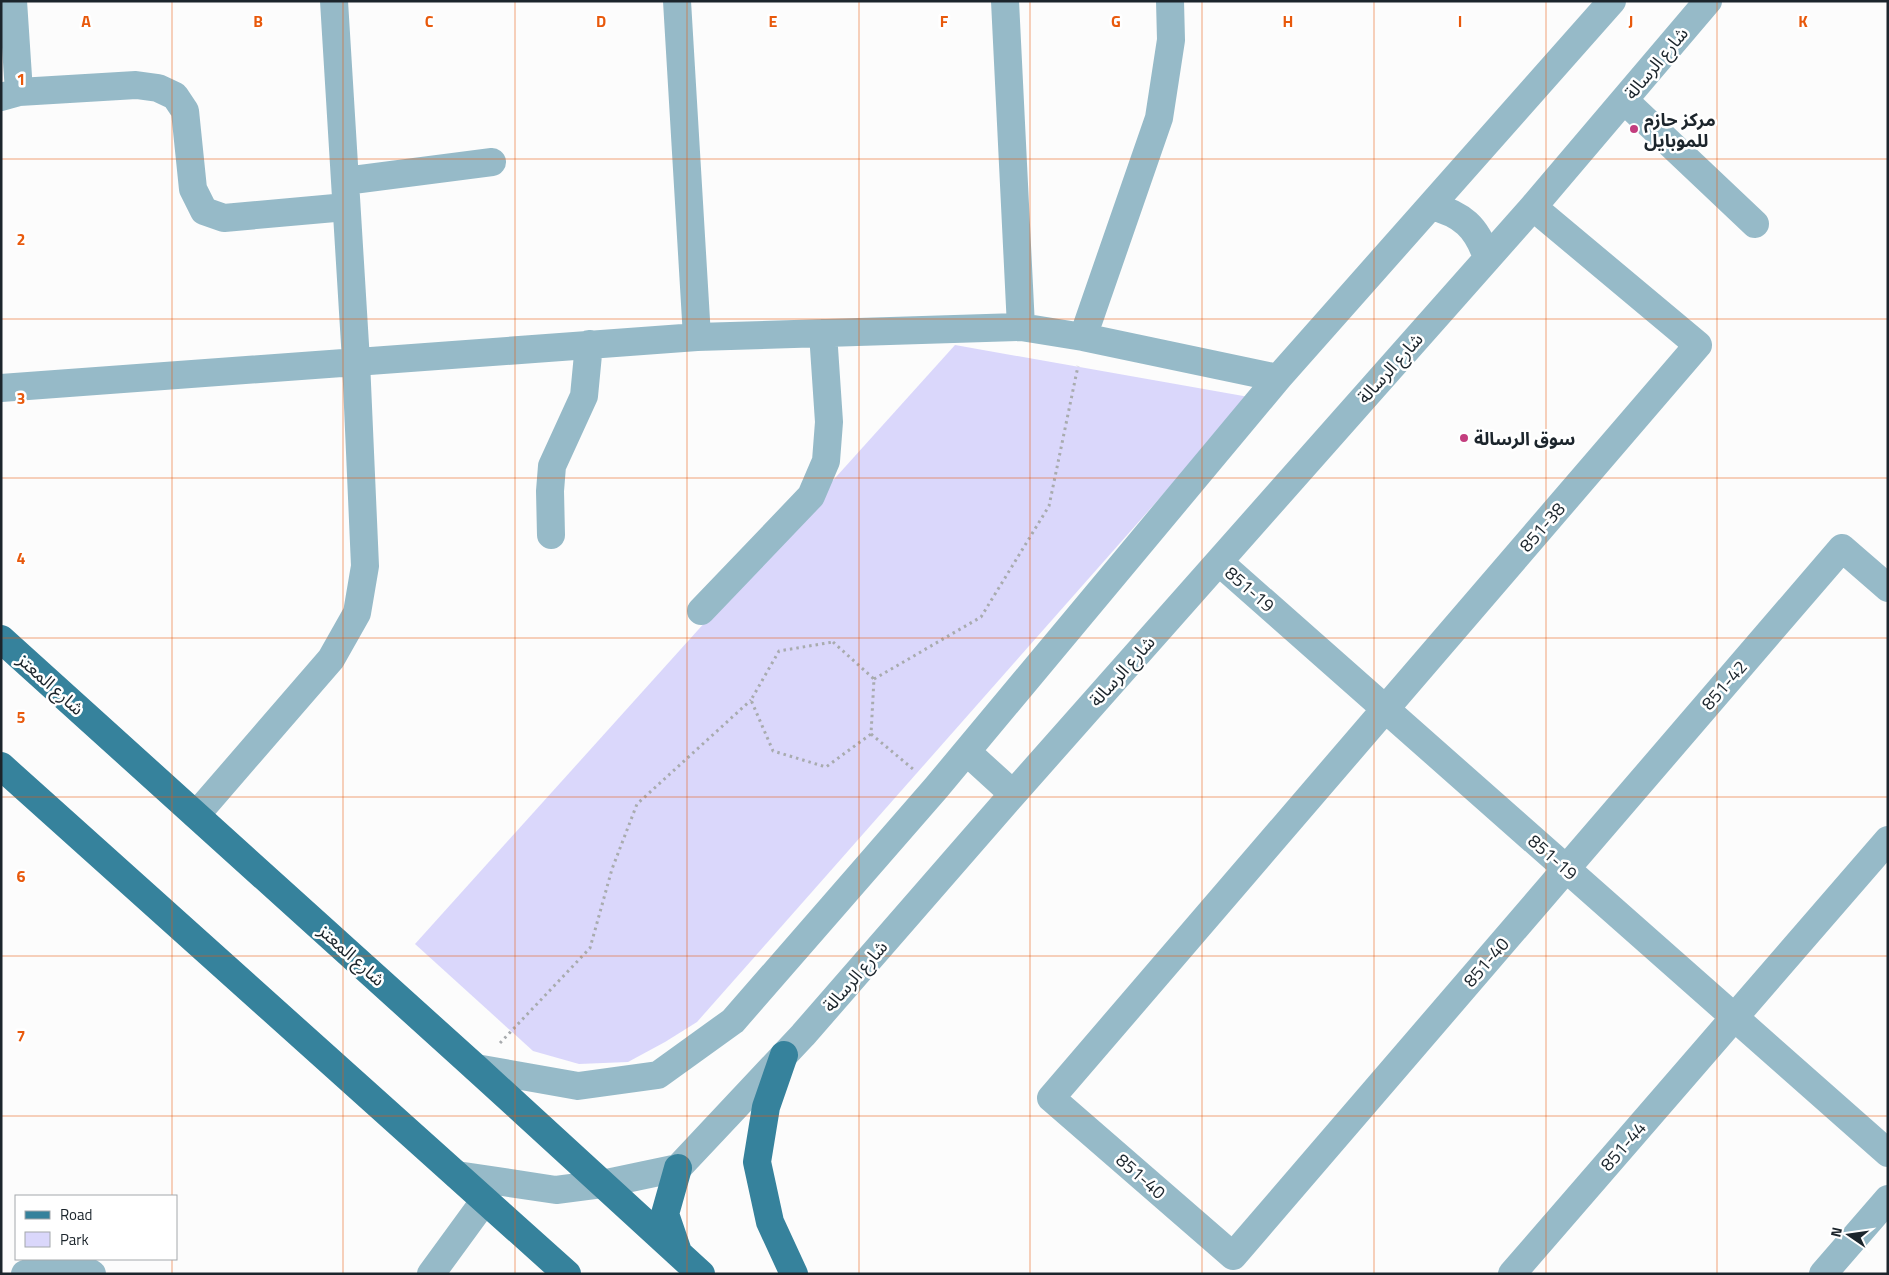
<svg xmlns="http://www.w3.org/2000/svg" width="1889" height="1275" font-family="'Titillium Web','Noto Sans Arabic',sans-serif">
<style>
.green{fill:#dad7fb}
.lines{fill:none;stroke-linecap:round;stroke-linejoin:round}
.path{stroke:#a8abae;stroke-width:3;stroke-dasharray:2.5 4;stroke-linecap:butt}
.minor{stroke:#96bac8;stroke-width:28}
.major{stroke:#36829c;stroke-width:28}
.grid{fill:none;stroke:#e8590c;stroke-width:1;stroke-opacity:0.55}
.poi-dot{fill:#c33d7e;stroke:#fff;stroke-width:2}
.labels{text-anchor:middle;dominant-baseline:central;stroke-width:5;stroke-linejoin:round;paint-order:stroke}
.street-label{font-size:18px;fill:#1c252c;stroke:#fff}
.poi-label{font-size:18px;font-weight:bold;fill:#1c252c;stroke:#fff;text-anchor:start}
.grid-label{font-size:16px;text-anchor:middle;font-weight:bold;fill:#e8590c;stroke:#fff;stroke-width:5;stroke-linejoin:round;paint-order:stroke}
</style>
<rect width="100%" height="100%" fill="#fcfcfc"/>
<path class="green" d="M955 345 1249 397 697 1022 665 1042 628 1062 579 1064 533 1051 415 944Z"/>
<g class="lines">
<path class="path" d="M833 642 874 679 871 734 826 767 773 751 751 700 779 651Z
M874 679 981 617 1049 506 1078 366
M871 734 913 769
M500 1043 590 948 612 869 637 804 751 700"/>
<path class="minor" d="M13 1 19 92
M677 1 697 337
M1005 1 1021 327
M1 97 19 92 136 85 158 88 175 96 185 111 193 189 204 211 224 218 346 207
M1624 100 1755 224
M345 181 492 162
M1431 206C1462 214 1477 227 1487 258
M1533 207 1698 345 1051 1098 1233 1256 1842 548 1888 588
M1083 337 1159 118 1171 40 1170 1
M1 388 697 337 1021 327 1083 337 1278 378
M551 535 550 491 552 466 584 396 589 344
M1219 562 1888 1153
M701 611 811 496 826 461 829 422 823 333
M967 752 1013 794
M196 815 331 659 357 613 365 566 356 361 334 1
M476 1068 578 1086 658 1075 733 1021 936 788 1278 378 1612 1
M457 1175 556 1190 602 1184 678 1168 803 1035 1013 794 1533 207 1708 1
M25 1274 51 1265 74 1263 92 1274
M431 1274 485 1200
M1512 1274 1888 840
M1823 1274 1888 1199"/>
<path class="major" d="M1 639 476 1068 701 1274
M1 766 567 1274
M784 1055 766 1107 757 1162 770 1222 794 1274
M678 1168 665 1214 678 1252"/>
</g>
<path class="grid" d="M172 1V1196M343 1V1274M515 1V1274M687 1V1274M859 1V1274M1030 1V1274M1202 1V1274M1374 1V1274M1546 1V1274M1717 1V1274M1 159H1888M1 319H1888M1 478H1888M1 638H1888M1 797H1888M1 956H1888M1 1116H1888M172 1259V1274"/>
<g class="poi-dot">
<circle cx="1634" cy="129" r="5"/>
<circle cx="1464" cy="438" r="5"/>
</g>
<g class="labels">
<g class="street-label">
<text transform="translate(1656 63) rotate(-50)">شارع الرسالة</text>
<text transform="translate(1390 368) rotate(-48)">شارع الرسالة</text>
<text transform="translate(1542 527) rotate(-49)">851-38</text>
<text transform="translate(1250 589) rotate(41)">851-19</text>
<text transform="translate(1122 671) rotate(-48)">شارع الرسالة</text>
<text transform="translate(51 684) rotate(42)">شارع المعتز</text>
<text transform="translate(1724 685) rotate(-49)">851-42</text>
<text transform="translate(1553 857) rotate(41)">851-19</text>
<text transform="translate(352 955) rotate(42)">شارع المعتز</text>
<text transform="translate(1486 962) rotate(-49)">851-40</text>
<text transform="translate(855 976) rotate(-49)">شارع الرسالة</text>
<text transform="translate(1623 1146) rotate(-49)">851-44</text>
<text transform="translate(1141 1176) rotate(41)">851-40</text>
</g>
<g class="poi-label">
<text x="1644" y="119">مركز حازم<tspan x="1644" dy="21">للموبايل</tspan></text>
<text x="1474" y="438">سوق الرسالة</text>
</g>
</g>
<g class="grid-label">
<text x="86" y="27">A</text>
<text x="258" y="27">B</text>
<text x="429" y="27">C</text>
<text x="601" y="27">D</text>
<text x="773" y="27">E</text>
<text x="944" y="27">F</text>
<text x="1116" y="27">G</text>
<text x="1288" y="27">H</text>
<text x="1460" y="27">I</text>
<text x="1631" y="27">J</text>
<text x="1803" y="27">K</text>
<text x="21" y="85">1</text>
<text x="21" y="245">2</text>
<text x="21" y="404">3</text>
<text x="21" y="564">4</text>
<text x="21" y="723">5</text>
<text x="21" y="882">6</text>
<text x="21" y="1042">7</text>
</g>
<rect width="1889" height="1275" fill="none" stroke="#1c252c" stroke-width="5"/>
<rect x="15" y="1195" width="162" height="65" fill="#ffffff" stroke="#a4a8ab"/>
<rect x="25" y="1211" width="25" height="8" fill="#36829c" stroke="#a4a8ab"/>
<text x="60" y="1220" font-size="15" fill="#1c252c">Road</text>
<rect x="25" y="1232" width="25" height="15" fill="#dad7fb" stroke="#a4a8ab"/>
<text x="60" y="1245" font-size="15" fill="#1c252c">Park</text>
<g transform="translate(1849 1235) rotate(283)" stroke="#ffffff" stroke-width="4" paint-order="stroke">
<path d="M0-4L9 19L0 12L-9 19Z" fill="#1c252c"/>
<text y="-8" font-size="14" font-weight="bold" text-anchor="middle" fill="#1c252c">N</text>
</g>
</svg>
